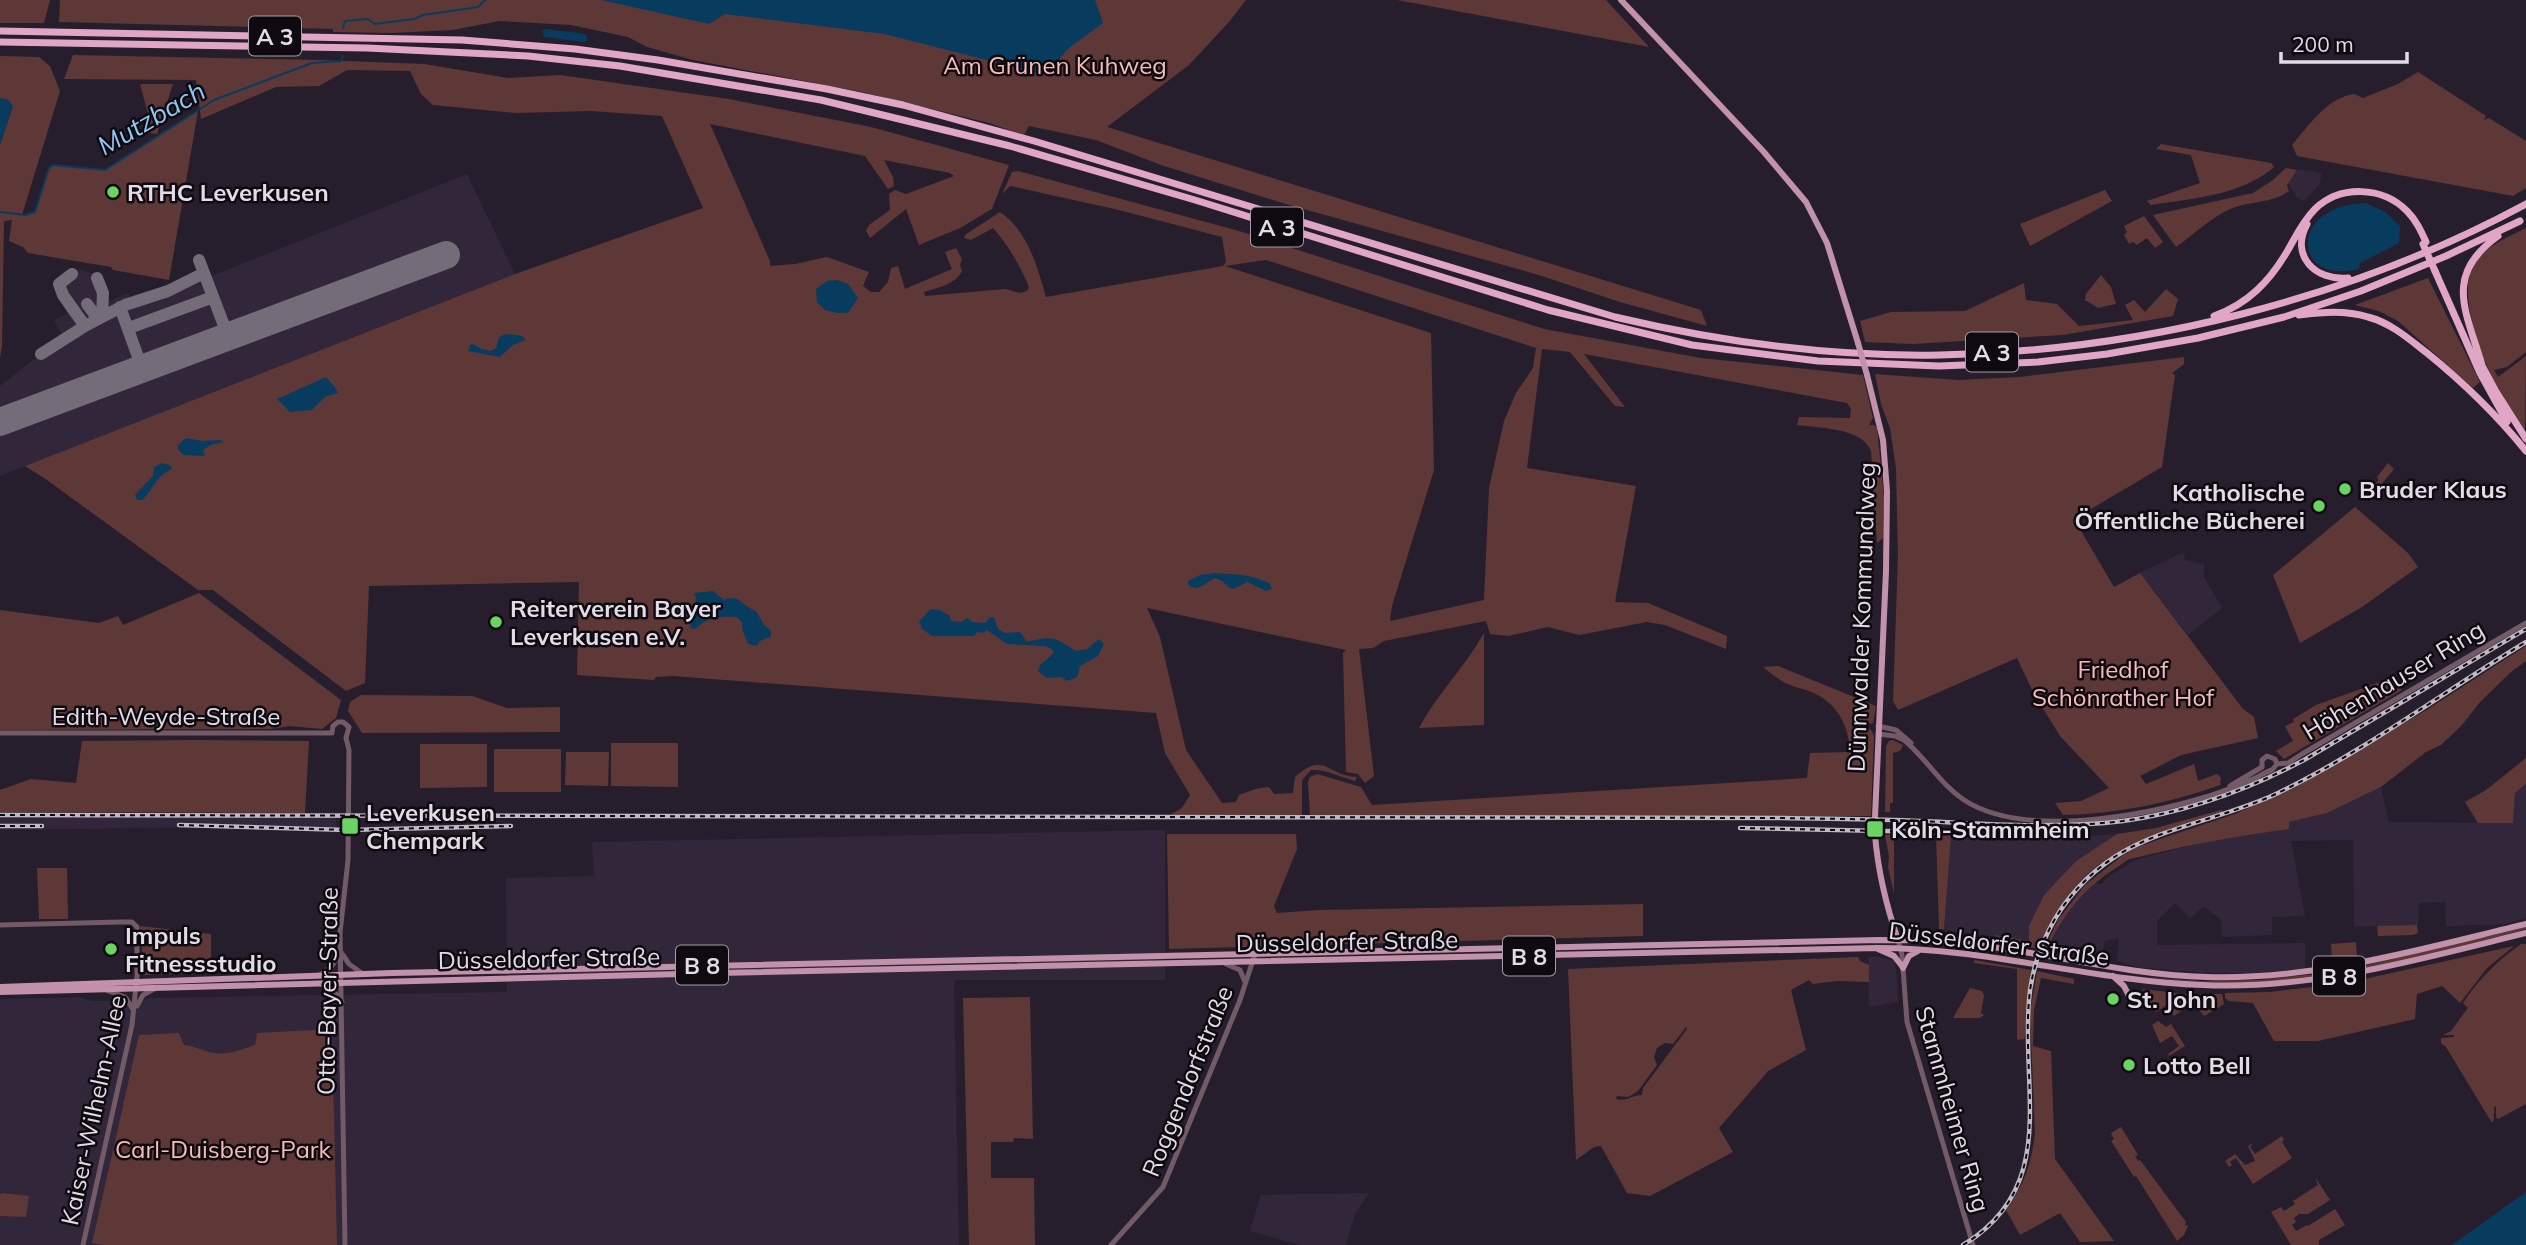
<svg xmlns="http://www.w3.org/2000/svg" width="2526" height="1245" font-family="Mulish,sans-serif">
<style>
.built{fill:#32263a}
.green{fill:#5e3837;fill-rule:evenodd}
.water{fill:#083c5f}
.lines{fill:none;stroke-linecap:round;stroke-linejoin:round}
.stream{stroke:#083c5f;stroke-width:2}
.taxiway{stroke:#746c78;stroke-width:12}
.runway{stroke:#746c78;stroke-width:28}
.major-tunnel{stroke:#433a49;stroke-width:6;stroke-dasharray:6 3;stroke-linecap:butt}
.minor{stroke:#725a66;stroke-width:5}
.major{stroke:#c291aa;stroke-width:6}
.highway{stroke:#e1a6c5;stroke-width:7}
.rail-casing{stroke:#c0b9c4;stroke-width:4.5}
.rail{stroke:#0e0a10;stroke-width:2;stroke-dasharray:5;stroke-linecap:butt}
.major-bridge{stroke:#c291aa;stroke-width:6}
.highway-bridge{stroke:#e1a6c5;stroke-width:7}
.poi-dot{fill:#6bd363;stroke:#0e0a10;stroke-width:2.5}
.labels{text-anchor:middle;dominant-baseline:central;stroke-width:5;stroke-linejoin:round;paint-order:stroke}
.shield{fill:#0e0a10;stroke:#a29da6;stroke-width:2}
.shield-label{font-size:23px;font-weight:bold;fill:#e2dce6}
.park-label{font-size:24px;fill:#f5bcba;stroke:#0e0a10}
.poi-label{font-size:24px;font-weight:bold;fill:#e2dce6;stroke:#0e0a10;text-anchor:start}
.street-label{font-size:24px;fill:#e2dce6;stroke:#0e0a10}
.water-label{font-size:26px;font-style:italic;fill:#90c7f6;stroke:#0e0a10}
</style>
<rect width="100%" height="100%" fill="#271e2d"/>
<path class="built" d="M2298 169 2322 173 2319 185 2304 201 2296 197 2288 183Z
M467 174 515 274 0 476V386L29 363 65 340 54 320 67 314 54 283 73 268 99 275 110 301 128 293 134 307Z
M2184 552 2185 560 2204 564V577L2222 608 2188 635 2140 573Z
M2526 784V918L2505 924 2446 926 2445 902 2419 903 2418 925 2354 927 2353 840 2291 841 2305 916 2272 917V935L2222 937 2221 920 2204 906 2190 918 2175 903 2157 921V945L2305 943V969L2253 973H2212L2142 968 2117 961 2119 938 2105 941 2101 958 2047 949 2061 921 2082 893 2096 882 2100 885 2111 875 2135 860 2224 837 2288 829 2289 822 2327 813 2381 787 2389 822 2512 823 2515 793Z
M0 812H120L336 813V832L210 827 0 830Z
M1165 830V980H954L959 1245H0V999L79 997 92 1001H126L129 1007 150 998 507 992 506 878 594 876 592 842Z
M2117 834 2076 861 2044 895 2031 928 2029 941 1944 930 1950 835 1988 838 2036 839Z
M1876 956 1894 961 1897 976 1898 1002 1869 1007 1868 957Z
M1369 1193 1355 1214 1346 1245H1300L1250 1231 1261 1195Z"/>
<path class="green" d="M0 0H50L44 23H0Z
M60 0H1246L1229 22 1189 65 1107 127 1701 310 1707 326 1620 302 1539 275 1286 204 1161 165 1096 140 1029 126 1024 135 989 123 862 92 693 60 647 47 628 37 571 25 499 21 453 30 392 33 333 32V29L59 22Z
M1397 0H1606L1649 47Z
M73 55 319 60 424 64 508 78 560 75 729 99 871 127 1009 165 992 209 960 228 919 245 906 209 870 238 866 231 869 225 890 210 889 194 895 190 906 194 954 176 950 173 884 160 893 177 894 186 888 189 865 156 710 124 770 261V266L795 264 827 257 869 272 863 286 871 292H879L888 282 891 268 898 266 905 289 952 269 945 252 956 248 962 259 960 265 962 271C956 284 937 288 924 292L925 296 1005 289 1020 293 1027 291 1029 287C1019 264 1009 246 993 228L971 240 964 238 965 235 1000 212C1028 231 1037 266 1046 297L1223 266 1226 262 1222 237 1119 210 1010 186 1002 194 1012 172 1018 171 1239 231 1544 329 1701 358 1863 375 1873 418 1869 425H1874L1877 428 1884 497 1883 538 1877 543 1871 451C1863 428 1819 428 1797 425L1799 417 1850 418 1851 409 1847 403 1584 354 1625 407 1615 406 1570 352 1542 349 1527 468 1636 486 1615 602 1648 603 1727 636 1726 649 1665 625 1647 622 1579 635 1548 627 1508 636 1490 634 1486 621 1384 641 1373 648 1359 649 1374 776 1365 783 1358 774 1346 772 1343 653 1346 650 1147 608 1160 637 1186 750 1222 803 1236 802 1239 795 1255 789 1269 787 1274 794 1293 793 1295 777C1325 750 1326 776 1357 777L1355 781C1340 777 1327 769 1311 770L1302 780V817L1168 816 1182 808 1190 795 1165 753 1156 713 673 676 656 677 654 680 577 675 579 582 369 586 365 683 346 691 213 590H198L47 480 25 466 515 274 703 208 662 116 591 111 516 113 433 105 421 94 410 71 347 70 319 86 276 87 201 119 196 80 64 79ZM1266 260 1536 348 1533 368 1516 393 1504 421 1489 488 1484 600 1390 621 1392 606 1434 470 1431 333 1225 266Z
M0 56 39 57 50 66 60 91 22 215 35 212 49 168 53 165 105 170 198 111 169 280 113 270 111 267 28 253 23 247 9 241 12 220 4 221 2 347 0 357V145L13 106 8 100 0 98Z
M2418 72 2486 116 2484 120 2489 118 2526 141V188L2513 196 2297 156 2292 145C2309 125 2327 98 2354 94L2363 98 2398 84Z
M140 84H173L157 134 145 132 148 114Z
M2161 144 2271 163 2274 167C2240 196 2194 198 2151 205L2147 201 2200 183 2191 155 2156 149Z
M2286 168 2297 170 2287 185 2289 191C2269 205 2246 200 2226 211 2208 220 2192 236 2176 247L2153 215 2253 193 2273 180Z
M2105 190 2112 201 2030 246 2020 224Z
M2144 216 2163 242 2155 248 2147 238 2137 245 2133 242 2129 244 2124 235 2127 232 2124 226Z
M2526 228V352L2507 367 2494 370 2498 377 2526 356 2525 432C2513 413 2500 395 2491 375 2479 349 2458 292 2473 265 2484 246 2507 238 2526 228Z
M2101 275 2111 287 2116 304 2098 308 2085 300 2086 294Z
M2428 278 2480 382 2473 388 2398 321 2379 311 2355 305Z
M2024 283 2026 300 2057 304 2079 326 2133 320 2125 305 2134 300 2145 312 2166 289 2178 299 2173 316 2063 335 1913 344 1865 342 1860 321 1891 312 1965 311Z
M2184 357V364L2172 373 2175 375 2162 467 2074 519 2114 587 2140 573 2243 709 2254 717 2258 738 2181 755 2140 776 2146 784 2194 764 2198 781 2217 774 2221 778 2220 785C2170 803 2116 814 2063 815L2055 803 2081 801 2109 788 2060 736 2034 694 2017 658 1898 710 1893 701 1898 555 1896 468 1890 428 1881 404 1875 374 1958 380 2020 377Z
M2388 463 2394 469 2381 485 2384 489 2382 492 2364 494 2360 492 2364 481 2371 488 2379 480 2377 477Z
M2355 507 2408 553 2418 567 2362 607 2300 643 2273 575Z
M199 593 341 700 336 718 322 729 290 726 270 729 0 730V610L99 623 118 616 123 625Z
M1484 633V725L1419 728C1437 694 1465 667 1484 633Z
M2526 646V661L2511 672 2480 702 2462 725 2441 745 2426 752 2381 787 2327 813 2289 822V829C2235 836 2182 846 2130 859 2126 860 2120 866 2116 868 2084 888 2063 914 2047 949L2045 947 2058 920 2085 885 2122 856 2135 848 2166 837 2235 814 2296 787 2428 709Z
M1778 666 1876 706 1873 723 1863 724 1871 730 1874 736 1871 816H1310L1308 782 1310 777 1317 774 1361 787 1372 805 1807 778 1810 753 1850 752C1849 726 1837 702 1811 692 1805 689 1797 688 1790 685 1780 681 1772 674 1763 667Z
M2394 677 2402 690 2284 759 2276 751 2293 741 2285 726 2294 722 2293 719 2316 705Z
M361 695 472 696 507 708 560 707V732L362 733 348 711 350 702Z
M196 740 309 741 305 813 0 812V790L31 779 76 783 82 741Z
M1893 740 1903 745 1900 751 1893 753V803H1890V812H1885L1886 746 1889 741Z
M611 743H678V787L611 786Z
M420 744H487V787L420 788Z
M494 749H561V792H494Z
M566 752H609L608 786 565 785Z
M2526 758V784L2515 793 2513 823H2478L2465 802 2486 790Z
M2221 810 2223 812C2132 843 2080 852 2038 949L1999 940 1995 935 2029 941V926L2044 895 2076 861 2117 834 2156 828Z
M1167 834H1296L1297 849 1274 906 1277 913 1319 910 1643 904V936L1169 949Z
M1936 834 1951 835 1944 929H1939Z
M1885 835H1894V894L1888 867 1889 856Z
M37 868H67L68 919H39Z
M2417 925 2418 933 2413 935 2378 936 2377 926Z
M140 926 211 934V973L144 975Z
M2526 927V929L2516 932C2442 951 2366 974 2289 980 2241 984 2192 983 2144 977L2201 981 2259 980 2324 973 2372 964Z
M2356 942 2357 958 2332 960 2331 944Z
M2521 944H2526V1104L2498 1119 2496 1117V1106L2494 1107V1119L2492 1123 2446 1047 2441 1043V1038L2454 1037V1035H2443L2451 1031 2468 1008 2463 1003C2479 979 2497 961 2521 944Z
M2514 946 2487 968 2460 1003 2442 986 2417 994 2415 1019 2318 1041H2274L2253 1003 2229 1001 2225 998V993L2270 992 2346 983Z
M1858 957 1860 961 1869 965V982L1837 981 1813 984 1809 980 1791 990 1806 1050 1768 1071 1719 1128 1733 1152 1650 1196 1627 1193 1601 1146 1594 1147 1576 1160 1568 969ZM1686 1027 1687 1029 1643 1088 1642 1095C1632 1095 1627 1102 1616 1099L1617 1096 1628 1097 1638 1091 1657 1065 1654 1057 1657 1048 1665 1043 1673 1044Z
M1974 960 2031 970 2026 1007 2025 1039 2017 1040V969L1974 963Z
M2037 971 2074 979V984L2041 978 2034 1010 2033 1046 2051 1051 2055 1159 2114 1241 2080 1242 2060 1213 2020 1235 2006 1210C2025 1183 2031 1165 2035 1133L2030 1013Z
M1970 988 1982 991 1984 996 1981 1013 1984 1015 1980 1018H1953Z
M2143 989 2184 994H2222L2224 1004 2204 1016 2193 1003 2174 1016 2167 1005 2156 1012 2141 993Z
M1030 997 1033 1139 1014 1138 1013 1142H991V1178H1034L1035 1245H969L963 998Z
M2158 1021 2166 1027 2171 1024 2185 1046 2169 1056 2168 1054 2179 1046 2172 1036 2160 1043 2152 1025Z
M332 1029 337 1245H103L92 1243 139 1035 179 1033 184 1045C195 1046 203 1051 213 1053 228 1055 241 1050 255 1045L257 1033Z
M2121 1127 2138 1155 2135 1156 2138 1161 2140 1160 2186 1222 2185 1225 2188 1226 2184 1235 2177 1241 2136 1176 2134 1177 2111 1141 2114 1139 2111 1133Z
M2282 1136 2284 1140 2282 1142 2292 1158 2253 1184 2236 1158 2230 1162 2232 1165 2229 1167 2225 1161 2235 1154 2245 1165 2255 1161 2248 1146 2253 1143 2250 1147 2255 1154Z
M2315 1177 2330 1200 2308 1214H2299L2294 1218 2296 1222 2292 1225 2296 1231 2307 1225 2308 1226 2335 1209 2345 1225 2319 1240V1245H2291L2271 1212 2281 1207 2284 1211 2295 1204 2293 1201 2318 1185Z
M2 1193 29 1196 26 1217 0 1216V1195Z"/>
<path class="water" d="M601 0H1095L1103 23 1069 48 1045 75 884 34 725 14 709 24Z
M546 29 586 34 587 40 585 42 544 37 542 30Z
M0 98 8 100 13 106 0 145Z
M2366 203 2385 212 2400 226 2399 243 2360 263 2359 269C2292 286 2287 205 2366 203Z
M837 280 848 284 858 298 848 313H837L825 310 817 302 816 289 827 281Z
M505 334 522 336 526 340 513 345 500 357 468 351 470 345 473 344 482 349 491 351 496 348 499 337Z
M326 377 334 386 338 393 325 397 312 410 290 412 277 399Z
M186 438 202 441 221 440 224 442 211 445 203 450 205 456 183 455 178 449V445Z
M162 463 170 465 172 469C157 475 153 490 142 500H137L135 495 153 476 154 467Z
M1214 573C1236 575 1247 573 1269 583L1272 589 1266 591 1247 582C1223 596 1234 584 1215 578 1206 581 1200 593 1188 585V581L1200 575Z
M713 591 724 600C740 593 742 607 756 611L764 625 771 631V637L760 641 757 646 748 644 742 629V623L737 617C721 616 707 617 695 629L690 628 696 598 694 593Z
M931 609 940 610 950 616 951 621 961 622 968 618 972 622 985 623 990 617H994L998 629 1005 633 1020 632 1027 642C1054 635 1055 638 1076 651L1087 649 1099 639 1104 644 1098 656 1080 666C1077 679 1079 677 1066 681L1062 677 1047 678 1038 671 1040 665 1054 653 1052 649 1044 646 1007 644 987 630 983 633 977 632 974 636H932L922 629 919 621Z
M2526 1192V1245H2452Z"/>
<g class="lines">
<path class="stream" d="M343 28 345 21 368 19 375 24 414 19 423 15 478 7 485 0
M0 212 25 215 35 212 49 168 53 165 105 170 214 100 312 63 341 61 343 56"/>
<path class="taxiway" d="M199 260 228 336
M72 274 59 284 63 295 85 326 125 305 168 291 204 273
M97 278 103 293 102 316
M87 304 98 319
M120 307 142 368
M129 328 213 297
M41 354 85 326"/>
<path class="runway" d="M0 422 446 255"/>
<path class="major-tunnel" d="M1875 817V835"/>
<path class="minor" d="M1878 726 1896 730 1911 743
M0 733H332
M332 733 333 726 338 722H343L349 727 346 738 349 750 348 860 340 933 345 1245
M1878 734 1895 736 1904 740C1926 758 1940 784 1964 800 2024 839 2144 816 2209 796 2224 791 2239 785 2253 779 2260 776 2265 772 2272 770L2277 764 2288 763 2302 754 2526 623
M2262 767V760L2267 756 2275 759 2277 764
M2230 786 2262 767
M0 925 120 922H132L137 927V976L132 1025 83 1245
M1898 940 1902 955 1907 1022 1973 1245
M343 955 349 964 363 974
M1226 964 1240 970 1245 982
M320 975 331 967 341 952
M321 984 333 990 342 1002
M106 990 125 997 133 1009
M137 1006 143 995 154 989
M1111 1245 1163 1187 1240 1000 1255 954"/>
<path class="major" d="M1621 0 1763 151 1806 202 1827 243 1858 343
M1867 375 1883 440 1887 491 1886 571 1875 817
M1875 835C1878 872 1886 905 1898 940
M1878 949 1894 956 1902 966
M1903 968 1909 956 1918 951
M2113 976 2124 986 2131 1000
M0 987 392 973 1879 940C1915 940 1950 941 1986 946 2059 956 2132 975 2207 977 2316 980 2421 949 2526 924
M0 992 719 973 1877 948C1987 948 2093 981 2203 985 2314 990 2420 959 2526 933"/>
<path class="highway" d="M0 31 462 40 575 49 658 60 827 89 903 105 1034 141 1615 317C1721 342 1831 357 1940 355 2142 351 2348 300 2526 204
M0 42 367 48 528 56 620 66 821 100 1010 146 1195 200 1548 310 1692 345 1818 361 1939 366 2038 362 2107 354 2198 338 2284 317 2361 291 2446 256 2520 221
M2307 224C2290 256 2315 281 2348 278
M2435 271 2480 373 2507 422
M2299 315C2323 312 2345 310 2368 317 2391 323 2409 339 2427 353 2464 383 2496 414 2526 451
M2214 316C2248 304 2270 281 2288 250 2296 236 2303 221 2315 209 2340 185 2382 186 2407 211 2416 220 2421 231 2426 242
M2480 362 2495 390 2526 439
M2482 365C2466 311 2443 275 2498 236"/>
<g class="rail-casing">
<path id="rail" d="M0 815 1783 818C1829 819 1875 819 1921 821 1988 824 2056 829 2123 821 2187 812 2247 790 2304 760L2526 629
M179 825 347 830 511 826
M0 826H42
M1740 828 1978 833
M1963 1245C2059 1187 2021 1092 2029 1000 2031 976 2038 952 2049 930 2064 900 2088 874 2116 856 2164 826 2226 818 2278 793 2365 751 2443 692 2526 642"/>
</g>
<use href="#rail" class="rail"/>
<path class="major-bridge" d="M1858 343 1867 375"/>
<path class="highway-bridge" d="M2423 244 2435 271"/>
</g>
<g class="poi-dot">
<circle cx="113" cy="192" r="7"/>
<circle cx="2345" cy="489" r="7"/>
<circle cx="2319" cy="506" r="7"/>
<circle cx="496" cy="622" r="7"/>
<rect x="341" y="817" width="18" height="18" rx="3.5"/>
<rect x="1866" y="820" width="18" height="18" rx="3.5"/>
<circle cx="111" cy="949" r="7"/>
<circle cx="2113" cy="999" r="7"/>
<circle cx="2129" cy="1065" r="7"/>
</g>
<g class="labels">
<g class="shield">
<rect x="249" y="16.5" width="52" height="39" rx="5"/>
<rect x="1251" y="207.5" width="52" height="39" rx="5"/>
<rect x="1966" y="332.5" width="52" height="39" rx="5"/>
<rect x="1503" y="936.5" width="52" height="39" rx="5"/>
<rect x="676" y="945.5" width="52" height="39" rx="5"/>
<rect x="2313" y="956.5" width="52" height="39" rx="5"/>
</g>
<g class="shield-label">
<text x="275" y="36">A 3</text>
<text x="1277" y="227">A 3</text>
<text x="1992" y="352">A 3</text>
<text x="1529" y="956">B 8</text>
<text x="702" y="965">B 8</text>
<text x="2339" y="976">B 8</text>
</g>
<g class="park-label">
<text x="1055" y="65">Am Grünen Kuhweg</text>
<text x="2123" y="669">Friedhof<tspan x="2123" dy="28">Schönrather Hof</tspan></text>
<text x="223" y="1149">Carl-Duisberg-Park</text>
</g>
<g class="poi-label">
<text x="127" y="192">RTHC Leverkusen</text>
<text x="2359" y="489">Bruder Klaus</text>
<text x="2305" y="492" text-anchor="end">Katholische<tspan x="2305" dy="28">Öffentliche Bücherei</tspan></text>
<text x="510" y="608">Reiterverein Bayer<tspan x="510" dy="28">Leverkusen e.V.</tspan></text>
<text x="366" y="812">Leverkusen<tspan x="366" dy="28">Chempark</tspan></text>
<text x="1891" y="829">Köln-Stammheim</text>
<text x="125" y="935">Impuls<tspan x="125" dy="28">Fitnessstudio</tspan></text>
<text x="2127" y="999">St. John</text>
<text x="2143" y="1065">Lotto Bell</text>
</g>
<g class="street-label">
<text transform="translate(1861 617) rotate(-88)">Dünnwalder Kommunalweg</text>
<text transform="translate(2393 680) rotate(-31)">Höhenhauser Ring</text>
<text x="166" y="716">Edith-Weyde-Straße</text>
<text transform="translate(1347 941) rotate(-1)">Düsseldorfer Straße</text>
<text transform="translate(1999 943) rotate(7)">Düsseldorfer Straße</text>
<text transform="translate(549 958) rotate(-1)">Düsseldorfer Straße</text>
<text transform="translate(327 991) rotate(-89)">Otto-Bayer-Straße</text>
<text transform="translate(1187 1081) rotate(-68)">Roggendorfstraße</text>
<text transform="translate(1953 1109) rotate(74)">Stammheimer Ring</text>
<text transform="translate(93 1110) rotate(-78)">Kaiser-Wilhelm-Allee</text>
</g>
<g class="water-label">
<text transform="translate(151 118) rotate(-30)">Mutzbach</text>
</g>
</g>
<path d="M2281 52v10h126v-10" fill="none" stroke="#e2dce6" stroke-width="3.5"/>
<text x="2292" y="52" font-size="21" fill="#e2dce6" stroke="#0e0a10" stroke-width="5" paint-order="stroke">200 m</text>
</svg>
